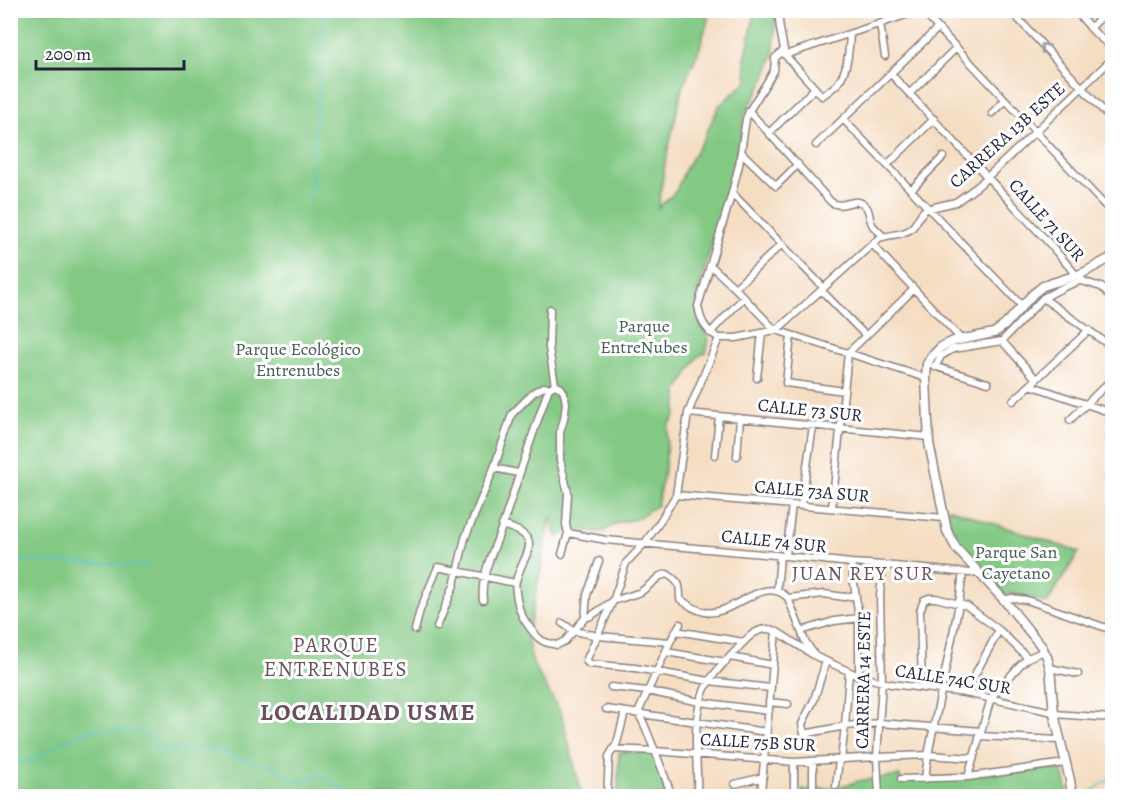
<svg xmlns="http://www.w3.org/2000/svg" width="1123" height="807" font-family="Alegreya,serif">
<style>
.green{fill:#83c984;stroke:#527660;stroke-width:1.5}
.lines{fill:none;stroke-linecap:round;stroke-linejoin:round}
.stream{stroke:#55c2cd;stroke-width:1.5}
.minor-casing{stroke:#8c807e;stroke-width:9}
.major-casing{stroke:#8c807e;stroke-width:11}
.minor{stroke:#fff;stroke-width:6}
.major{stroke:#fff;stroke-width:8}
.oneway{stroke:#9c9ca7}
.labels{text-anchor:middle;dominant-baseline:central;stroke-width:6;stroke-linejoin:round;paint-order:stroke}
.street-label{font-size:18px;fill:#22223b;stroke:#fff}
.park-label{font-size:18px;fill:#445c55;stroke:#fff}
.neighbourhood-label{font-size:20px;letter-spacing:1.5px;fill:#6a505e;stroke:#fff}
.quarter-label{font-size:21px;letter-spacing:1.5px;fill:#6a505e;stroke:#fff}
.district-label{font-size:24px;font-weight:bold;letter-spacing:1.5px;fill:#6a505e;stroke:#fff}
</style>
<rect width="100%" height="100%" fill="#fff"/>
<filter id="ink" filterUnits="userSpaceOnUse"><feTurbulence type="fractalNoise" baseFrequency=".0167" numOctaves="2"/><feDisplacementMap in="SourceGraphic" scale="12" xChannelSelector="R" yChannelSelector="G"/><feConvolveMatrix kernelMatrix="1 2 1 2 8 2 1 2 1" color-interpolation-filters="sRGB"/></filter>
<filter id="wash" filterUnits="userSpaceOnUse"><feTurbulence type="fractalNoise" baseFrequency=".008" numOctaves="4" result="noise"/><feDisplacementMap in="SourceGraphic" scale="24" xChannelSelector="R" yChannelSelector="G"/><feGaussianBlur stdDeviation="1.35" result="paint"/><feColorMatrix in="noise" values="0 0 0 0 0 0 0 0 0 0 0 0 0 0 0 0 0 1.4 0 .05"/><feComposite in="paint" operator="in"/></filter>
<g filter="url(#wash)">
<rect width="100%" height="100%" fill="#f5ddc2"/>
<path class="green" d="M10 11H708V20L699 50 682 88 665 164 658 208 676 191 686 167 702 142 719 106 747 81 745 59 755 11H776L774 53 761 87 745 113 738 151 698 293C695 313 697 322 709 339L706 353 698 356 678 390 676 415 668 426 665 467 657 505 636 519 617 523 603 532 572 530 557 537 551 517 527 638 533 664 561 713 582 796H11Z
M948 508 1079 552 1047 603 1017 594 1005 595C991 580 963 555 955 537 950 528 949 518 948 508Z
M619 752 653 753 668 796H618Z
M1062 768 1069 796H802V790L835 788 863 780 900 776V781Z"/>
<g class="lines">
<path class="stream" d="M310 205 324 10
M10 562 16 560 149 566
M10 763 21 762 25 763 45 755 62 741 92 730 144 732 150 737 153 746 163 750H219L233 757 278 768 290 778 306 782 312 776 322 775 331 782 355 796
M1084 796 1112 778"/>
</g>
</g>
<g filter="url(#ink)">
<g class="lines">
<g class="minor-casing">
<path id="minor" d="M778 10 780 29 785 55 822 96C827 92 834 88 838 83 848 70 849 50 850 34
M921 10 1112 213
M1010 10 1112 120
M1075 10 1095 33 1112 48
M880 24 885 56
M1090 28 1109 10
M785 55 921 10
M891 74 1048 242 1077 276 1085 282 1101 287 1105 290 1112 299
M910 93 956 48
M749 111 831 202C843 210 853 197 863 204 871 208 868 219 873 226 876 229 880 233 883 236
M992 113 1005 100
M843 119 1022 306
M769 133 815 88
M816 145 938 28
M741 152 776 186 798 164
M887 165 934 119
M911 190 943 157
M732 193 823 287
M872 244 961 339
M710 265 735 288 775 330
M735 288 782 244
M821 290 866 336
M1043 298 1112 347
M550 309 549 348 555 385
M777 330 878 239C887 234 902 236 911 229 917 223 919 214 926 209L956 202 978 186 1112 59
M710 333 744 297
M791 335 786 383 844 391
M719 338 688 413 676 495 659 523 644 544 626 563 613 601 586 661 589 664 635 668 709 681 771 688
M719 338C705 330 701 322 698 306L732 193 739 165 746 119 749 111 774 71 775 58 784 50
M719 338H736L776 330 926 378
M1002 341 1036 379
M934 366 988 383
M935 367 941 356 953 349 1002 341 1043 298 1064 287 1082 280
M757 378 762 333
M555 385 561 388 564 393 566 403 564 419 560 432V460L568 493 566 525 568 533 562 554
M1030 385 1112 413
M1013 401 1089 330
M688 413 929 437
M1070 420 1112 379
M715 455 719 416
M737 456 740 418
M494 468 518 473
M676 495 944 518
M801 506 813 426
M832 508 848 353 914 289
M502 525C548 538 523 553 516 581 514 587 518 607 521 613 523 619 535 636 540 639 544 643 552 644 557 645L565 641 585 618 591 616 613 601 641 592 660 576 667 574C680 582 680 585 680 599 688 605 695 610 705 612 734 617 763 573 788 598L805 641 815 656
M568 533 606 540 786 556 851 563 883 565 969 573 978 572
M786 556 792 505
M851 563 859 618V676
M777 591 780 556
M788 598 824 594 844 597 856 595
M483 600C480 574 495 548 503 524 518 478 533 433 549 388
M1004 600 1012 598 1027 600 1112 630
M585 618 587 595 599 561
M562 623 574 631 598 636 670 642
M437 627 454 585 465 538 494 468 512 414 534 392 544 387 549 388 555 385
M415 630 420 610 438 567 515 583
M676 631 744 642
M801 631 834 621 859 618
M666 652 726 662
M730 657 773 665
M826 661 814 700 802 724 804 734 845 726 880 723 981 731
M1050 668 1078 674
M611 687 647 691 700 702 769 711
M922 688 920 611 924 600 929 598H936L967 606 999 630 1028 658
M965 693 999 630
M769 702 788 704
M606 709 767 732
M1054 714 1112 718
M979 736 1059 740
M613 749 655 751 794 762 877 757 928 755 973 758
M841 760 845 726 849 672
M968 777 991 698 1020 665 1028 658 1044 651
M901 779 968 777 1065 763
M925 779 928 755 959 604 963 572
M735 784 763 777
M836 786 839 760
M813 790V762
M761 793 776 631
M794 795V762
M607 796 609 756 617 743 625 712
M672 796 655 751 644 724 638 713 670 642 680 624
M697 796C699 759 688 716 709 681 717 669 730 657 740 646 749 636 761 624 776 631L815 656 859 676 891 684 965 693 1053 712
M879 796 877 757 882 682 880 596 883 565"/>
</g>
<g class="major-casing">
<path id="major" d="M1072 796 1070 780 1054 714 1050 668 1047 657 1042 647 1004 600 956 548 947 531 929 443 926 378 927 364 931 357 941 347 954 341 994 333 1005 325 1033 294 1043 286 1083 273 1112 257"/>
</g>
<use href="#minor" class="minor"/>
<use href="#major" class="major"/>
</g>
<defs><path id="oneway-chevron" d="M-2-3.5L2.5 0L-2 3.5" fill="none" stroke-width="1.6" stroke-linecap="round" stroke-linejoin="round" transform="scale(1.5)"/></defs>
<use class="oneway" href="#oneway-chevron" transform="translate(1044 47) rotate(-133)"/>
</g>
<g class="labels">
<g class="street-label">
<text transform="translate(1007 135) rotate(-42)">CARRERA 13B ESTE</text>
<text transform="translate(1047 220) rotate(48)">CALLE 71 SUR</text>
<text transform="translate(810 410) rotate(6)">CALLE 73 SUR</text>
<text transform="translate(812 491) rotate(5)">CALLE 73A SUR</text>
<text transform="translate(774 541) rotate(6)">CALLE 74 SUR</text>
<text transform="translate(953 679) rotate(9)">CALLE 74C SUR</text>
<text transform="translate(863 680) rotate(-89)">CARRERA 14 ESTE</text>
<text transform="translate(758 742) rotate(3)">CALLE 75B SUR</text>
</g>
<g class="park-label">
<text x="644" y="326">Parque<tspan x="644" dy="21">EntreNubes</tspan></text>
<text x="298" y="349">Parque Ecológico<tspan x="298" dy="21">Entrenubes</tspan></text>
<text x="1016" y="552">Parque San<tspan x="1016" dy="21">Cayetano</tspan></text>
</g>
<g class="neighbourhood-label">
<text x="863" y="573">JUAN REY SUR</text>
</g>
<g class="quarter-label">
<text x="336" y="645">PARQUE<tspan x="336" dy="24">ENTRENUBES</tspan></text>
</g>
<g class="district-label">
<text x="368" y="712">LOCALIDAD USME</text>
</g>
</g>
<rect width="1123" height="807" fill="none" stroke="#fff" stroke-width="36"/>
<path d="M36 60v9h148v-9" fill="none" stroke="#22223b" stroke-width="3"/>
<text x="45" y="60" font-size="18" fill="#22223b" stroke="#ffffff" stroke-width="4.5" paint-order="stroke">200 m</text>
</svg>
